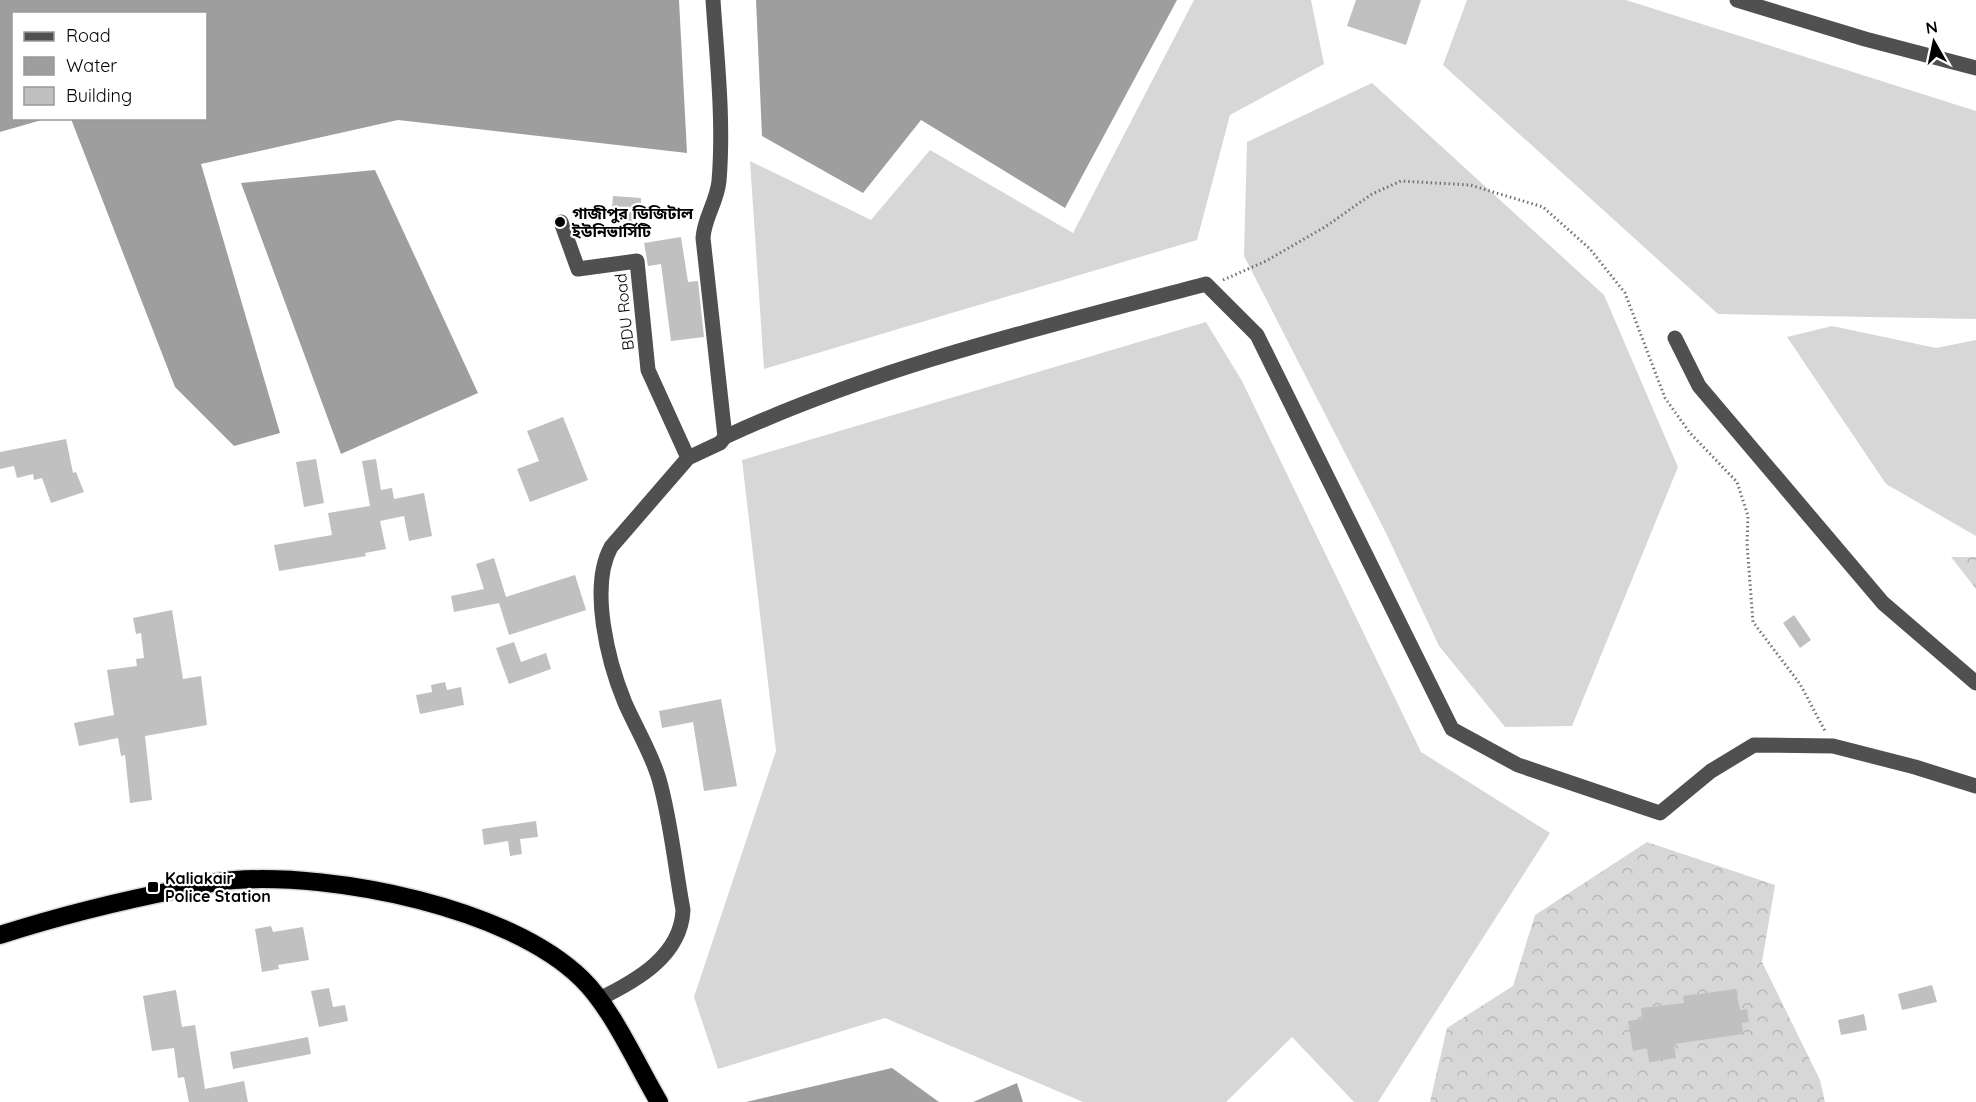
<svg xmlns="http://www.w3.org/2000/svg" width="1976" height="1102" font-family="Quicksand,'Noto Sans Bengali',sans-serif">
<style>
.grass{fill:#d7d7d7}
.forest{fill:url(#forest-crowns)}
.water{fill:#9e9e9e}
.building{fill:#c0c0c0}
.lines{fill:none;stroke-linecap:round;stroke-linejoin:round}
.highway-casing{stroke:#dbdbdb;stroke-width:21}
.path{stroke:#727272;stroke-width:3;stroke-dasharray:1.5 3;stroke-linecap:butt}
.minor{stroke:#505050;stroke-width:15}
.highway{stroke:#000;stroke-width:18}
.poi-dot{fill:#000;stroke:#fff;stroke-width:2}
.labels{text-anchor:middle;dominant-baseline:central;stroke-width:4.5;stroke-linejoin:round;paint-order:stroke}
.poi-label{font-size:16px;font-weight:bold;fill:#000;stroke:#fff;text-anchor:start}
.street-label{font-size:16px;fill:#000;stroke:#fff}
</style>
<defs>
<pattern id="forest-crowns" width="20" height="18" patternUnits="userSpaceOnUse" patternTransform="scale(1.5)"><rect width="20" height="18" fill="#d7d7d7"/><path d="M2 6a3 3 0 1 1 6 0M12 15a3 3 0 1 1 6 0" fill="none" stroke="#b7b7b7"/></pattern>
</defs>
<rect width="100%" height="100%" fill="#fff"/>
<path class="grass" d="M1194 0H1311L1324 64 1230 115 1197 240 764 369 750 161 871 220 930 150 1073 233Z
M1467 0H1626L1976 111V319L1718 314 1443 65Z
M1372 83 1604 295 1678 467 1572 726 1505 727 1439 646 1385 531 1244 256 1247 142Z
M1206 322 1242 381 1421 752 1550 833 1378 1102H1354L1292 1037 1226 1102H1083L885 1018 718 1069 694 997 776 751 742 460Z
M1832 326 1936 348 1976 340V536L1886 484 1787 337Z"/>
<path class="forest" d="M1951 557H1976V589Z
M1647 842 1775 885 1762 962 1820 1080 1825 1102H1430L1447 1028 1513 986 1535 915Z"/>
<path class="water" d="M0 0H679L687 153 398 120 201 164 280 433 234 446 175 387 71 119 206 118V14H14V118L45 119 0 132Z
M756 0H1177L1065 208 921 120 863 193 762 136Z
M375 170 478 393 341 454 241 183Z
M892 1068 939 1102H746Z
M1017 1083 1023 1102H973Z"/>
<path class="building" d="M1356 0H1421L1406 45 1347 26Z
M613 196 641 198V211H634L633 222 611 221Z
M681 237 688 282 698 281 704 337 671 341 661 264 648 266 644 243Z
M563 417 588 480 530 502 517 469 539 461 527 431Z
M66 439 73 473 76 472 84 492 51 503 42 478 34 480 33 474 17 478 14 466 0 469V452Z
M316 459 324 503 304 507 296 462Z
M376 459 381 490 392 488 394 499 424 493 432 536 409 541 404 516 380 521 386 549 365 553 366 556 279 571 274 545 332 535 328 513 370 506 362 461Z
M494 558 506 597 575 575 586 610 509 635 499 603 454 612 451 596 484 589 476 564Z
M172 610 183 679 201 676 207 725 145 736 152 800 130 803 125 755 121 756 118 738 79 746 74 723 114 715 107 670 137 666 136 659 144 658 141 633 136 634 133 618Z
M1794 615 1811 640 1800 648 1783 623Z
M514 642 521 662 546 653 551 669 509 684 496 648Z
M445 682 447 690 461 687 464 705 420 714 416 695 432 692 431 685Z
M721 699 737 786 704 791 693 722 662 728 659 711Z
M536 821 538 837 520 839 522 854 510 856 508 841 484 845 482 829Z
M271 926 273 932 303 927 309 960 278 965 279 969 262 972 255 929Z
M1932 985 1937 1002 1902 1010 1898 994Z
M329 988 333 1007 345 1005 348 1021 319 1027 311 991Z
M1736 989 1740 1010 1747 1009 1749 1022 1742 1023 1743 1034 1674 1044 1676 1058 1649 1062 1647 1048 1633 1051 1628 1021 1642 1019 1641 1008 1684 1003 1683 996Z
M176 990 182 1027 195 1025 205 1089 244 1081 248 1102H189L184 1077 178 1078 174 1048 152 1051 143 996Z
M1864 1014 1867 1030 1841 1035 1838 1020Z
M308 1037 311 1054 233 1069 230 1052Z"/>
<g class="lines">
<g class="highway-casing">
<path id="highway" d="M0 935C59 916 120 901 181 889 199 886 217 881 235 880 334 873 509 907 582 979 612 1008 637 1065 659 1102"/>
</g>
<path class="path" d="M1223 280 1266 261 1325 227 1372 194 1401 181 1470 185 1543 207 1590 249 1625 293 1665 398 1690 433 1737 482 1748 516 1747 544 1753 622 1800 684 1825 731"/>
<path class="minor" d="M1737 0 1865 39 1976 68
M561 222 578 269 637 261 648 370 688 458
M1675 338 1699 386 1883 603 1976 683
M725 437C878 366 1044 327 1206 284L1257 335 1452 729 1518 765 1660 813 1711 771 1754 745 1833 746 1915 767 1976 786
M599 999C636 981 681 956 683 910 675 867 671 821 659 779 651 752 636 728 625 703 608 662 589 587 611 547L688 458 720 443 725 437 703 238C704 218 717 202 719 181 724 121 717 60 713 0"/>
<use href="#highway" class="highway"/>
</g>
<g class="poi-dot">
<circle cx="560" cy="222" r="6"/>
<rect x="147" y="881" width="12" height="12" rx="3"/>
</g>
<g class="labels">
<g class="poi-label">
<text x="572" y="213">গাজীপুর ডিজিটাল<tspan x="572" dy="18">ইউনিভার্সিটি</tspan></text>
<text x="165" y="878">Kaliakair<tspan x="165" dy="18">Police Station</tspan></text>
</g>
<g class="street-label">
<text transform="translate(624 312) rotate(-96)">BDU Road</text>
</g>
</g>
<rect x="12" y="12" width="195" height="108" fill="#ffffff" stroke="#999999" stroke-width="1.5"/>
<rect x="24" y="32" width="30" height="9" fill="#505050" stroke="#999999" stroke-width="1.5"/>
<text x="66" y="42" font-size="18" fill="#000000">Road</text>
<rect x="24" y="57" width="30" height="18" fill="#9e9e9e" stroke="#999999" stroke-width="1.5"/>
<text x="66" y="72" font-size="18" fill="#000000">Water</text>
<rect x="24" y="87" width="30" height="18" fill="#c0c0c0" stroke="#999999" stroke-width="1.5"/>
<text x="66" y="102" font-size="18" fill="#000000">Building</text>
<g transform="translate(1934 42) rotate(351)" stroke="#ffffff" stroke-width="4.5" paint-order="stroke">
<path d="M0-4.5L10 22L0 15L-10 22Z" fill="#000000"/>
<text y="-9" font-size="16" font-weight="bold" text-anchor="middle" fill="#000000">N</text>
</g>
</svg>
